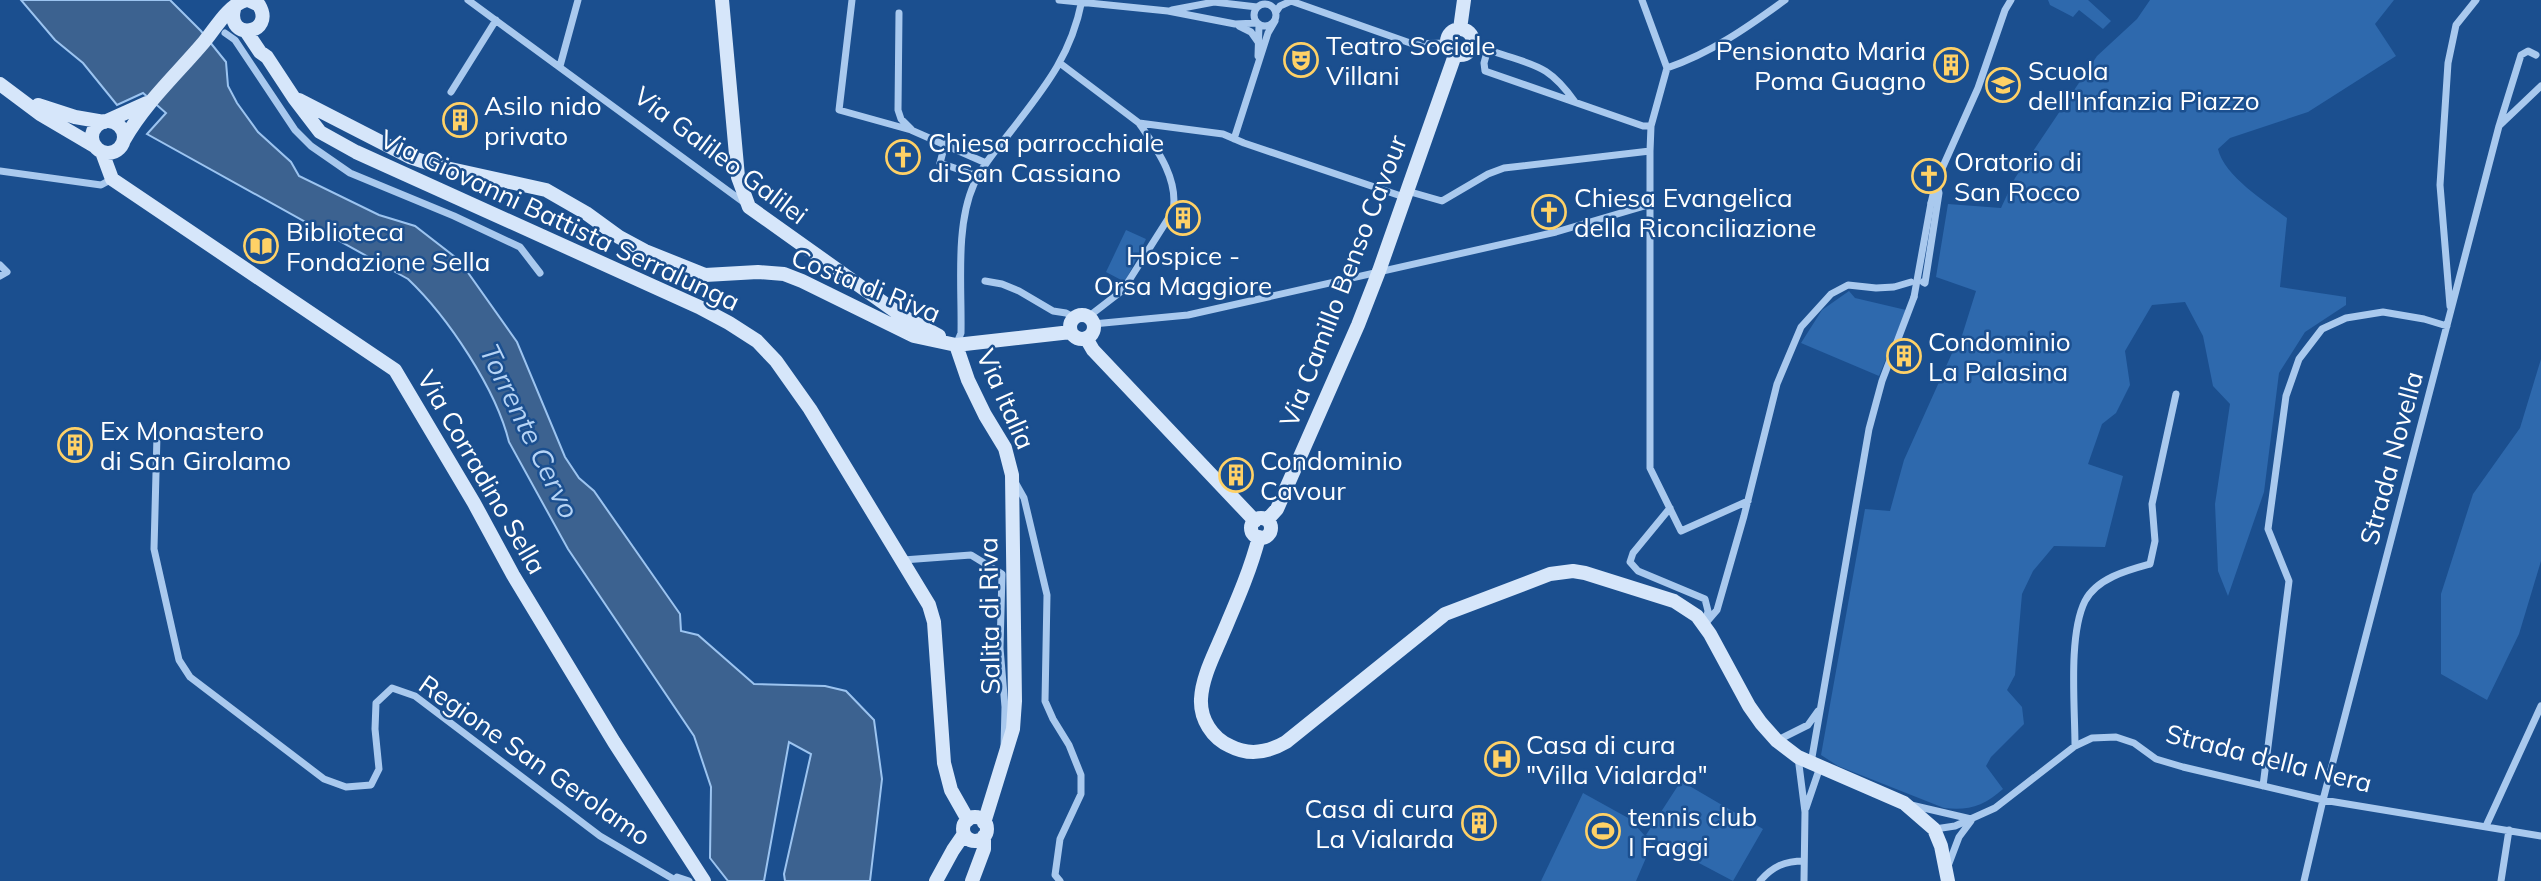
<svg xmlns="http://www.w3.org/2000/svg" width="2541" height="881" font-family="Mulish,sans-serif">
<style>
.green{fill:#2e69ad}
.water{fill:#3c6290;stroke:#9cc4f0;stroke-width:2}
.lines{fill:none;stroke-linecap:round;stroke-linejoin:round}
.street{stroke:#a9c9ee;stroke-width:7}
.secondary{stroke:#d6e6fa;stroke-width:14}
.street-bridge{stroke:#a9c9ee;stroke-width:7}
.labels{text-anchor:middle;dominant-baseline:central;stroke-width:5;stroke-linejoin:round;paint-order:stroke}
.poi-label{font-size:26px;fill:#fff;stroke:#1b4f8f;text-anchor:start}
.street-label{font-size:26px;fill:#fff;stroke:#1b4f8f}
.water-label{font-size:28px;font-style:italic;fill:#b5d3f5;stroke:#1b4f8f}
</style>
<rect width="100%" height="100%" fill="#1b4f8f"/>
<path class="green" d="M2048 0H2088L2111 21 2103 29 2079 10 2073 17 2050 5Z
M2150 0H2394L2375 24 2396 56 2308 112 2230 138 2218 149C2224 176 2266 202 2287 218L2280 287 2346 297V305L2305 332 2279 373 2264 492 2228 596 2218 571 2215 504 2230 404 2213 386 2203 336 2185 302 2152 305 2125 351 2130 385 2116 413 2102 424 2088 464 2123 476 2105 547 2054 546 2033 571 2022 594 2015 675 2007 690 2022 707 2024 724 1991 757 1986 766 2003 789C1984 806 1968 811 1944 808L1838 766 1821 755 1865 509 1890 511 1904 460 1957 342H1960L1976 291 1936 277 1948 204 2001 208 2015 178 2097 56 2137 19Z
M1126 230 1146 239 1125 282 1106 272Z
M1849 291 1855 298 1906 310 1879 376 1801 343 1822 310Z
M2541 359V561L2519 634 2487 700 2441 674V594L2473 494 2520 428Z
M1681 781 1763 829 1733 881 1646 835Z
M1583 793 1630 819 1652 844 1636 881H1541Z"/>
<path class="water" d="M21 0H170L201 31 226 62 228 86 237 103 258 132 291 162 299 176 379 215 415 226 459 260 517 342 565 457 579 478 594 491 680 614 681 631 698 635 754 684 825 686 846 691 874 720 882 779 870 881H785L784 874 811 754 789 742 764 881H728L710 858 711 787 694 736 568 549 509 442C496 389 448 317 408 279L147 134 166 113 143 93 117 105 83 63 55 40Z"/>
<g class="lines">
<path class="street" d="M468 0 746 204
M852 0 839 110 911 130 986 163
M1059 0 1168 11 1235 24 1257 23
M1642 0 1667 68 1651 126 1650 151V468L1681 531 1748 501
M1254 15a11 11 0 1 1 22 0a11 11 0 1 1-22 0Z
M1172 10 1214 2 1257 7
M1276 12 1280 6 1291 1 1413 44 1446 43
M899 13 898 110 901 119 911 129
M1239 26 1251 32 1258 42
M225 33 235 40 295 130 311 146 350 173 454 216 520 247 540 273
M1472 47 1487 52H1495C1536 66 1549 65 1575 102
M1487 52 1484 63 1485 71 1643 126H1651
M1258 56 1259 25
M1061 64 1139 123 1223 134 1244 143 1404 197
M560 66 578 0
M1667 68C1711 53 1748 27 1785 0
M451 92 496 20
M2500 125 2541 86
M1234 139 1268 33 1275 21
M945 144 940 163 978 176
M0 171 101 185 112 179
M1407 191 1442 201 1488 174 1504 168 1650 151
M1931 203 1936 182 1978 88 2005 10 2011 0
M0 265 7 272 0 276
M985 281 1002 284 1019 291 1053 311 1066 313 1075 318
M1923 282 1925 283 1939 193 1937 186
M2450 306 2440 185 2448 63 2456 25 2476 0
M1088 317 1123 290 1173 211C1179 179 1156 148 1139 123
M1093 324 1188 315 1556 232 1648 205
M956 345 961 333C962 287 955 226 974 184 983 164 998 148 1011 131 1045 87 1071 56 1082 0
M157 435 154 549 179 660 190 677 324 779 346 787 371 785 379 769 375 729 376 703 392 688 415 696 600 836 675 880
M1015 482 1024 498 1047 595 1045 701 1053 719 1069 745 1081 775V794L1060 839 1055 875 1060 881
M1670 508 1633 553 1630 562 1638 571 1705 599 1708 611 1706 620
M903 560 971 555 1002 574 1000 648 1005 707 1004 748
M1705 624 1717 610 1744 516 1777 384 1801 327 1831 294 1848 285 1876 288 1894 287 1911 282
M1778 740 1808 725 1818 711
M2075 746C2075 707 2068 635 2085 601 2097 578 2128 570 2150 564L2155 541 2152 504 2176 394
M1798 757 1805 812 1804 881
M1811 763 1869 429 1882 381 1914 297
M2263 786 2289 581 2268 529 2286 396 2299 359 2322 329 2346 318 2383 312 2424 319 2447 326
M1911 805 1971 819
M1806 808 1820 767
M2486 826 2541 706
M1935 829 1955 826 1995 808 2075 746 2092 738 2116 737 2134 743 2156 759 2183 767 2323 800 2541 836
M1948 866 1959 837 1971 821
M675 881 677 877 689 881
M1760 881C1773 866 1785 861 1804 861
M2304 881 2323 800 2499 126 2521 55 2528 51 2536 55
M2501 881 2509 830"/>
<path class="secondary" d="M722 0 738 177 749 207 902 316 939 336
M234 9C226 42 276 34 259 5L248 0
M1447 42a13 13 0 1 1 26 0a13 13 0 1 1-26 0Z
M1460 29 1464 0
M246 31 260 52 267 57 294 98 320 132 356 152 699 307 729 323 757 341 776 361 810 409 929 605 934 622 944 763 951 790 968 820
M0 84 40 114 96 147
M299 100 410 157 437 166 546 190 586 213 619 237 645 251 705 275 758 272 784 274 802 281 914 336 956 345 1071 332
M38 105 75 117 104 122
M107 121 147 103
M92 137a16 16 0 1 1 32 0a16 16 0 1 1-32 0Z
M124 140C145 103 176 75 204 42 216 28 227 6 246 0
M102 152 112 179 395 370 474 503 513 575 614 742 704 881
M1070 327a12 12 0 1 1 24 0a12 12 0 1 1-24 0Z
M1086 338 1093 350 1255 521
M956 345 968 380 985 415 1005 448 1012 475 1015 701 1013 729 984 823
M1251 528a10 10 0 1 1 20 0a10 10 0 1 1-20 0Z
M1267 520 1277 509 1358 325 1379 271 1455 55
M1259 537C1250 572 1235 605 1221 638 1213 657 1202 678 1201 699 1200 719 1212 738 1230 746 1249 756 1269 752 1286 742L1445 614 1550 574 1573 571 1585 573 1674 601 1697 616 1710 634 1749 706 1761 723 1777 741 1798 757 1904 803 1934 829 1941 846 1948 881
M963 829a12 12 0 1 1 24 0a12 12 0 1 1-24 0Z
M936 881 953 850 964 834
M972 881 984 849V836"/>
<path class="street-bridge" d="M1914 297 1931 203"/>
</g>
<defs>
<g id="theatre-ring" transform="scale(1.75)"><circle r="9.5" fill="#1b4f8f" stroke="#ffd166" stroke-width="1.5"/><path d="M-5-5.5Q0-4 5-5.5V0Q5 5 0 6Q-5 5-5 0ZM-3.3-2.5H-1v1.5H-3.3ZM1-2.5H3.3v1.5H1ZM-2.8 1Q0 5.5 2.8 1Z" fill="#ffd166"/></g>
<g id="building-ring" transform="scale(1.75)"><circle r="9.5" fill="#1b4f8f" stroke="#ffd166" stroke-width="1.5"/><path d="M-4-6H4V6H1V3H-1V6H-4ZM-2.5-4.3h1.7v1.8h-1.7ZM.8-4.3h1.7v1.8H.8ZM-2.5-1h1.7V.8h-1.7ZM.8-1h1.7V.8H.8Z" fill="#ffd166"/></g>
<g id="school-ring" transform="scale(1.75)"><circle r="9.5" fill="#1b4f8f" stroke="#ffd166" stroke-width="1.5"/><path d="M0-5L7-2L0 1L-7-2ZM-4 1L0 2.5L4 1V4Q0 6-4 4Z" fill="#ffd166"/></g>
<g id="church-ring" transform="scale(1.75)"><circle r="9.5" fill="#1b4f8f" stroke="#ffd166" stroke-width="1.5"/><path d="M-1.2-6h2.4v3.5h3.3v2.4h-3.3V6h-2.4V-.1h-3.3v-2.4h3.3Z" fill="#ffd166"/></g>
<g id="library-ring" transform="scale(1.75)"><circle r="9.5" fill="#1b4f8f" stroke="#ffd166" stroke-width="1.5"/><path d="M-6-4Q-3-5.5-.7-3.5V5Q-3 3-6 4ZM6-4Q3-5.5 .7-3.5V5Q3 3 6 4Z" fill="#ffd166"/></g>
<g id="hospital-ring" transform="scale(1.75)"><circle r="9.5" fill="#1b4f8f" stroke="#ffd166" stroke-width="1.5"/><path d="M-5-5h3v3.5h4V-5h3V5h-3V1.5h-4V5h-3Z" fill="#ffd166"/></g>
<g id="stadium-ring" transform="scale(1.75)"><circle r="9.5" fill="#1b4f8f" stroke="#ffd166" stroke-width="1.5"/><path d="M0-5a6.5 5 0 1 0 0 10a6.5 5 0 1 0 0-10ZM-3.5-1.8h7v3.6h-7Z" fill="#ffd166"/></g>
</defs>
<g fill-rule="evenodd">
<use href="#theatre-ring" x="1301" y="60"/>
<use href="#building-ring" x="1951" y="65"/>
<use href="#school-ring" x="2003" y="85"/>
<use href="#building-ring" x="460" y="120"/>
<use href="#church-ring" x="903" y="157"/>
<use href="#church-ring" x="1929" y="176"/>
<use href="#church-ring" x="1549" y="212"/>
<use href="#building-ring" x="1183" y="218"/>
<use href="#library-ring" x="261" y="246"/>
<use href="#building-ring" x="1904" y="356"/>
<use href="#building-ring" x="75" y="445"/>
<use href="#building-ring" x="1236" y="475"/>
<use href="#hospital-ring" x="1502" y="759"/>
<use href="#building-ring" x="1479" y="823"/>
<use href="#stadium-ring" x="1603" y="831"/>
</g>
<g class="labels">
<g class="poi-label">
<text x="1326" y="45">Teatro Sociale<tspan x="1326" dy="30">Villani</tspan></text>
<text x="1926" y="50" text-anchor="end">Pensionato Maria<tspan x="1926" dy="30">Poma Guagno</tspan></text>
<text x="2028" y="70">Scuola<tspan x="2028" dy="30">dell'Infanzia Piazzo</tspan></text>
<text x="484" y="105">Asilo nido<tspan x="484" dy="30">privato</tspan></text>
<text x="928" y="142">Chiesa parrocchiale<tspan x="928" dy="30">di San Cassiano</tspan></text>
<text x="1954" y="161">Oratorio di<tspan x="1954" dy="30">San Rocco</tspan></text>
<text x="1574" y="197">Chiesa Evangelica<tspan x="1574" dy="30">della Riconciliazione</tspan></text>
<text x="286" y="231">Biblioteca<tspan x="286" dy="30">Fondazione Sella</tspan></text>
<text x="1183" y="255" text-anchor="middle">Hospice -<tspan x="1183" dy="30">Orsa Maggiore</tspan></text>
<text x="1928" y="341">Condominio<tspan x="1928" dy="30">La Palasina</tspan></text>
<text x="100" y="430">Ex Monastero<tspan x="100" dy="30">di San Girolamo</tspan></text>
<text x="1260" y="460">Condominio<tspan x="1260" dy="30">Cavour</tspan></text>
<text x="1526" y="744">Casa di cura<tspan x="1526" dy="30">"Villa Vialarda"</tspan></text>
<text x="1454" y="808" text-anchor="end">Casa di cura<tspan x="1454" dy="30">La Vialarda</tspan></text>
<text x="1628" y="816">tennis club<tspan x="1628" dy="30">I Faggi</tspan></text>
</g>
<g class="street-label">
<text transform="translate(721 155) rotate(37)">Via Galileo Galilei</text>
<text transform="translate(560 220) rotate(25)">Via Giovanni Battista Serralunga</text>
<text transform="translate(1343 281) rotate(-69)">Via Camillo Benso Cavour</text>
<text transform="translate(866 285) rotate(22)">Costa di Riva</text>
<text transform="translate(1006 399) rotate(66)">Via Italia</text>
<text transform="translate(2391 458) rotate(-75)">Strada Novella</text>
<text transform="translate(482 472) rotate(60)">Via Corradino Sella</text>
<text transform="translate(989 616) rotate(-91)">Salita di Riva</text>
<text transform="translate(2269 758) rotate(14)">Strada della Nera</text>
<text transform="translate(535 760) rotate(35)">Regione San Gerolamo</text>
</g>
<g class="water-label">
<text transform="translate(530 431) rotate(64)">Torrente Cervo</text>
</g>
</g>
</svg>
